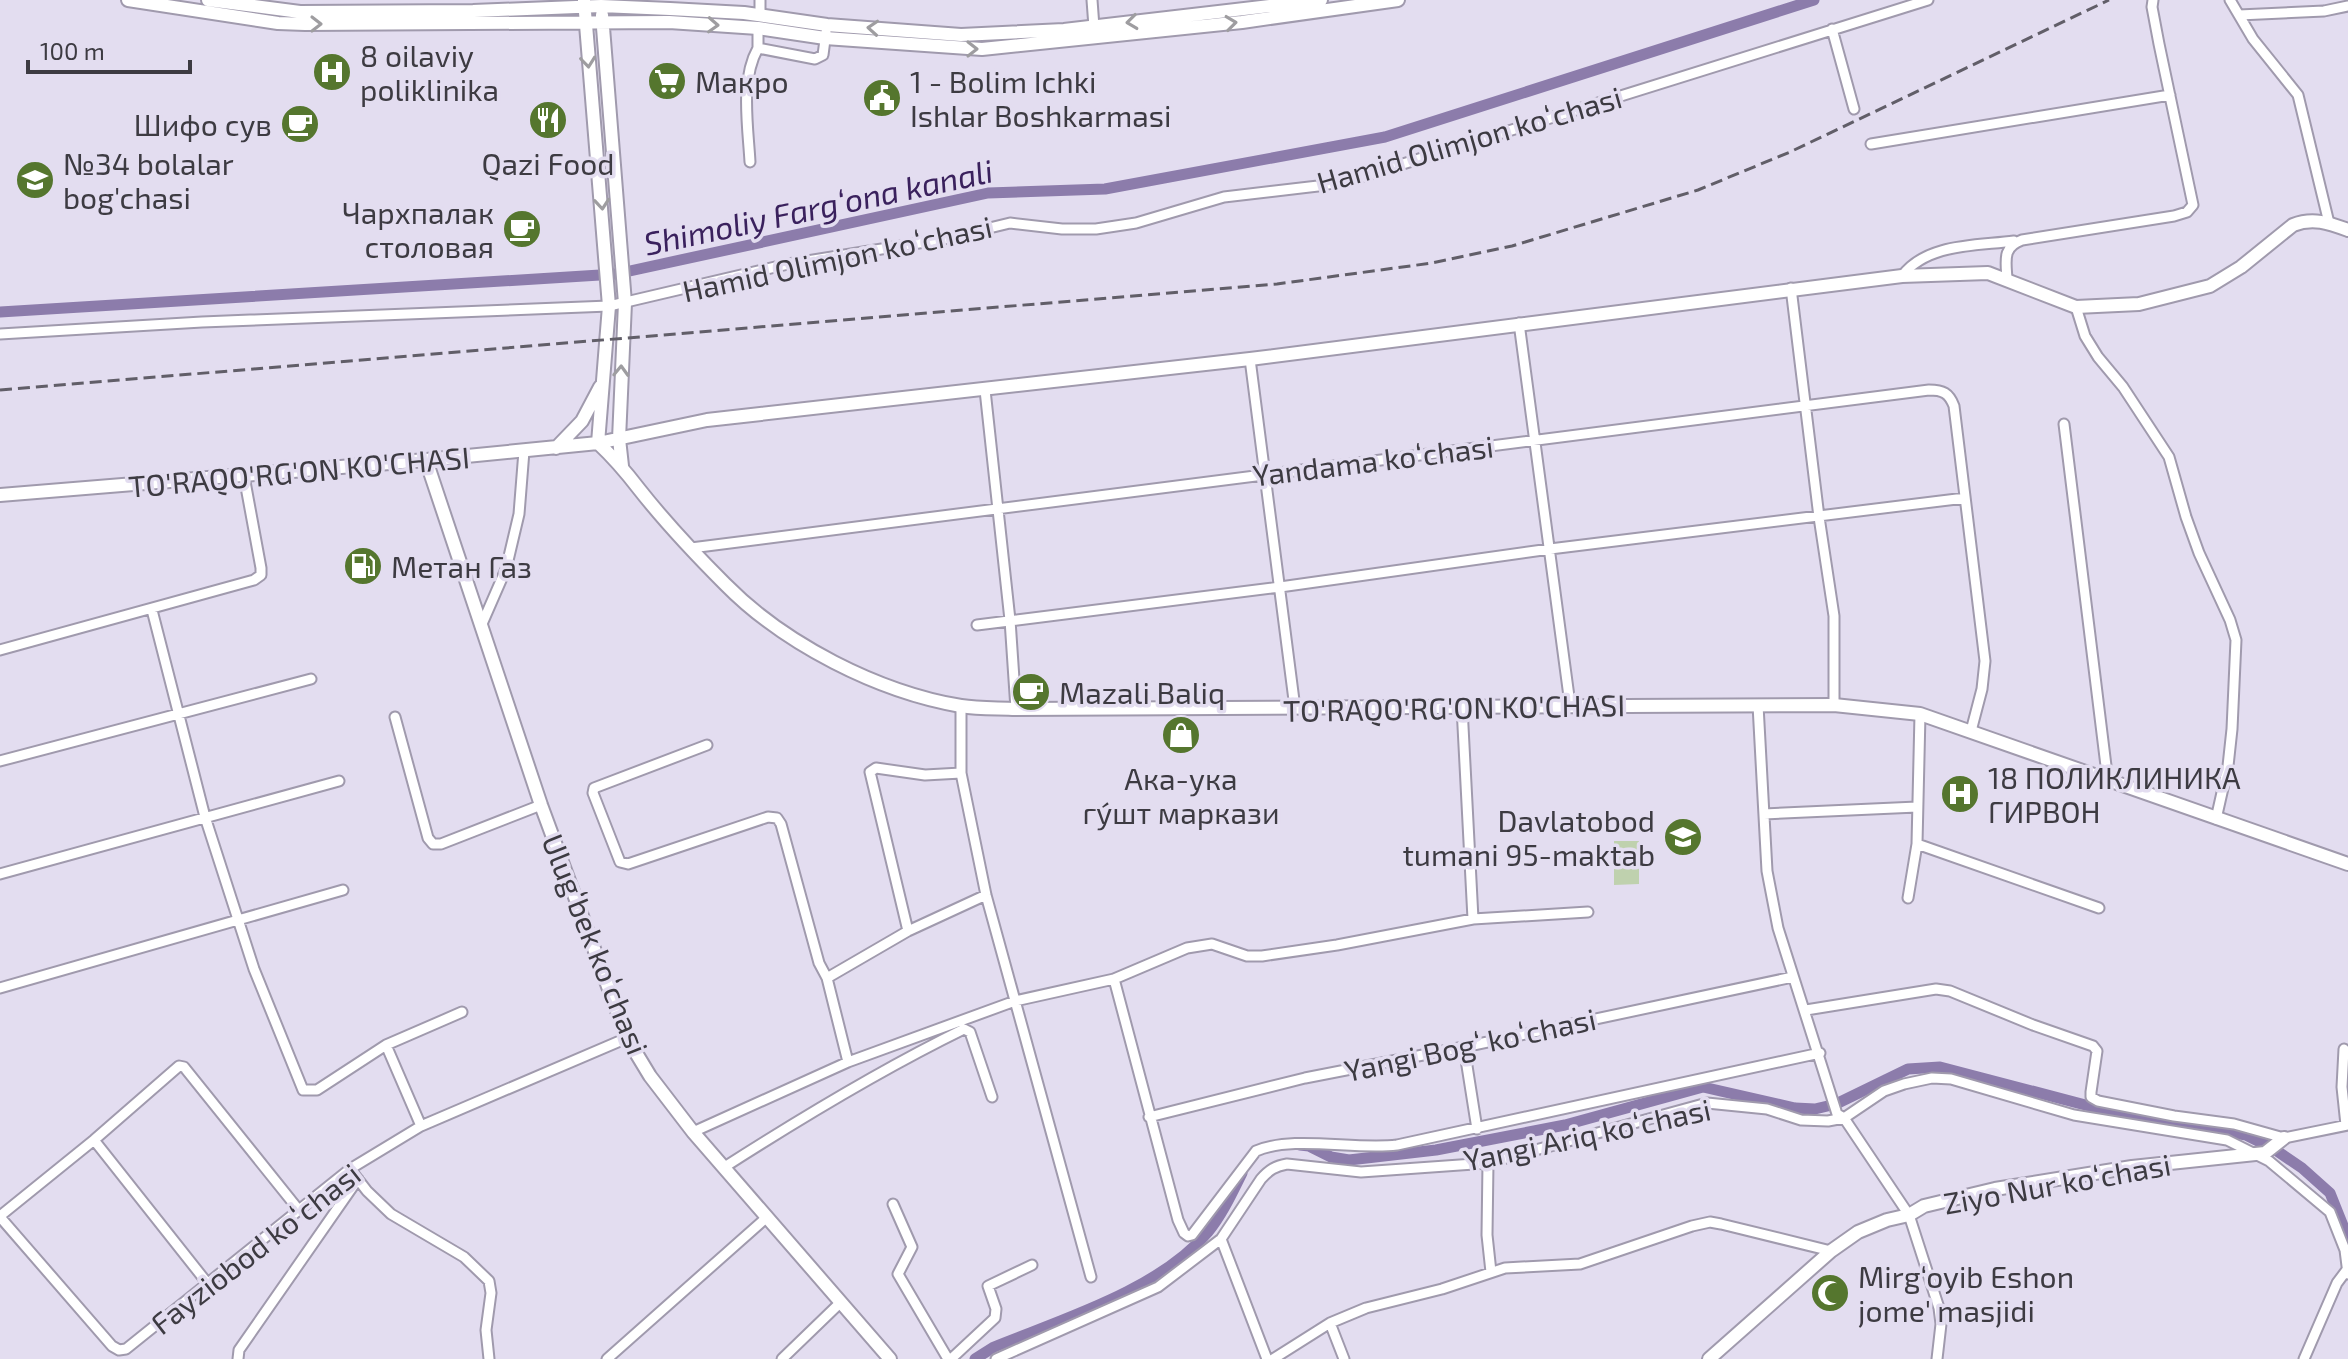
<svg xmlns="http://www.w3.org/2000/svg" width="2348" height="1359" font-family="'Exo 2',sans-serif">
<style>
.green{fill:#bfd1ae}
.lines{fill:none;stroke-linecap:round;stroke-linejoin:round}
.canal{stroke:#8c7cab;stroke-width:11}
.street-casing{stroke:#a09aad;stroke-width:13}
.secondary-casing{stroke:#a09aad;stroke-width:16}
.street{stroke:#fff;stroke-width:9}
.secondary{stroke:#fff;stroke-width:12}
.rail{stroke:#615e68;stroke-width:3;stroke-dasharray:12 6;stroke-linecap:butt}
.oneway{stroke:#9e9da0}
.labels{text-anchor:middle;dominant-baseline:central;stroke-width:7;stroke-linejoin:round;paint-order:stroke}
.poi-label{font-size:30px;fill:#3d3b42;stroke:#e3ddf0;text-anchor:start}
.street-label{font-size:30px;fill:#3d3b42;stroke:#e3ddf0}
.water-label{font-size:32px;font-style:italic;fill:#3a215d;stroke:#e3ddf0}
</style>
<rect width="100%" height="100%" fill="#e3ddf0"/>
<path class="green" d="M1614 841H1639V884L1614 885Z"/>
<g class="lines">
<path class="canal" d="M0 312 616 274 988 193 1105 189 1385 137 1814 0
M1300 1145 1309 1146 1331 1157 1349 1160 1436 1150 1565 1125 1703 1087 1795 1108 1815 1109 1836 1104 1908 1069 1940 1067 2093 1107 2246 1135 2274 1149 2302 1168 2330 1193 2348 1238
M975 1359 994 1347C1063 1319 1159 1290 1208 1232 1222 1215 1232 1193 1242 1173"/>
<g class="street-casing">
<path id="street" d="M1092 0 1094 27
M2230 0 2253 39 2298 95 2329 223
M760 14V0
M2239 15 2324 11 2348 6
M758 28V48L815 59 823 55 826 32
M1832 29 1854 109
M1871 144 2170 95
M750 162C748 126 740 80 758 48
M1902 276C1927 243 1976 246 2014 241
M2007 279C2006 261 2002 247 2022 240L2174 216 2187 212 2193 205 2159 44 2152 7 2153 0
M1791 288 1819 517 1834 616V705
M2076 307 2085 336 2098 357 2123 387 2169 457 2186 517 2199 553 2230 620 2236 640 2232 729 2228 766 2216 819
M1519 323 1570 704
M0 334 202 322 609 306 788 264 944 239 1010 223 1062 229H1096L1136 223 1224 197 1318 186 1358 178 1928 0
M1250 359 1295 708
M985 390 1010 620 1016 709
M2064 424 2108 782
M691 548 1929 390C1943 390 1949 393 1954 406L1985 661 1982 689 1971 731
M152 610 205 817 254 969 303 1090H317L386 1045 462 1012
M482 624 506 569 519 514 524 451
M977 625 1280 587 1550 549 1965 498
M0 650 254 580 261 575V568L244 476
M1758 705 1767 871 1778 928 1837 1114 1844 1118 1909 1215 1939 1308 1941 1324 1937 1359
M961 706V773L986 895 1091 1277
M1462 707 1473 919
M395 717 428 838 433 844H441L541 805
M707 745 594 788 593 793 620 862 628 864 768 817 777 818 781 824 819 963 827 978 848 1062
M0 761 311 679
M1764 814 1917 807
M1917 844 2099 908
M0 874 339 781
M1908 898 1917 844 1920 714
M908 931 870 772 876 768 925 775 961 773
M827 978 908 931 986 895
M1114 979 1178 1220 1184 1233 1188 1236 1192 1235 1256 1151C1293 1135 1353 1150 1397 1145L1820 1053
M0 988 343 890
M1806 1010 1936 989 1950 991 2033 1025 2093 1046 2097 1051 2091 1092V1097L2098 1101 2174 1116 2234 1124 2284 1138 2348 1125
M386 1045 421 1126
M1464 1047 1477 1129
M2344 1049 2342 1087 2346 1125
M1149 1117 1305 1078 1464 1047 1793 977
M693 1132 848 1062 1015 1001 1114 979 1187 948 1212 944 1247 956H1262L1337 945 1473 919 1588 912
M94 1140 208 1284
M1488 1163 1487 1235 1491 1272
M723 1168C801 1118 880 1070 964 1029L970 1032 992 1097
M350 1169 367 1191 391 1214 464 1257 489 1281 491 1293 486 1330 489 1359
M893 1204 912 1247 898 1274 948 1359
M0 1216 94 1140 179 1066 184 1067 298 1209
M0 1217 112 1346 119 1350 126 1349 350 1169 421 1126 627 1038
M1221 1239 1267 1359
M1330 1323 1344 1359
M238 1359 239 1350 358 1179
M607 1359 766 1218
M782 1359 841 1302
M951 1359 995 1318 996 1309 988 1286 1032 1265
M996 1359 1158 1287 1221 1239 1261 1179C1269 1170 1275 1166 1287 1164L1361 1172 1488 1163 1707 1103 1767 1109 1801 1120 1828 1121 1844 1118 1884 1091 1904 1084 1932 1078 1951 1079 2074 1115 2227 1140 2269 1161 2330 1212 2345 1250 2348 1274
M1273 1359 1330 1323 1366 1308 1442 1289 1505 1268 1580 1264 1692 1226 1710 1222 1721 1224 1831 1251
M2304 1359 2337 1283 2346 1271"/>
</g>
<g class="secondary-casing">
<path id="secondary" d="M128 0 278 23 305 24 669 22 758 28 825 38 982 49 1242 22 1398 0
M208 0 300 12 473 11 601 6 670 9 744 13 827 25 961 35 1064 30 1321 0
M584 0 609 306 598 443C614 458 626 472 639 489 665 522 695 554 725 584 784 644 878 692 961 706 979 709 998 708 1016 709L1834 705 1920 714 2348 864
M602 15 625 303 619 439 622 466
M556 448 582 421 600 387
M426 460 541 805 627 1038 650 1076 693 1132 890 1359
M0 495 426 460 598 443 707 420 1250 359 1902 276 1988 273 2076 307 2139 304 2210 286 2241 267 2293 225C2313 217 2329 223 2348 230
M1709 1359 1831 1251 1858 1232 1887 1220 1909 1215 1924 1206 1995 1189 2132 1167 2265 1153 2284 1138"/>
</g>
<use href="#street" class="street"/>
<use href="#secondary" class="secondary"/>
<path class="rail" d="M0 390 1277 284 1432 263 1512 246 1698 190 1790 152 2109 0"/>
</g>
<defs><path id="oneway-chevron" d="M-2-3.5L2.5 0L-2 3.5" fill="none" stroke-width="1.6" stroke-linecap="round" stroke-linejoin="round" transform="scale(2)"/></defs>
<g class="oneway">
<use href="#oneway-chevron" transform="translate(1132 22) rotate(173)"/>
<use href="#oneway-chevron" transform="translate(1231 23) rotate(-7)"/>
<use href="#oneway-chevron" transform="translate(316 24)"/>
<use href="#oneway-chevron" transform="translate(713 25) rotate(3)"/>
<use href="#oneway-chevron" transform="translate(873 28) rotate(-176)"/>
<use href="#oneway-chevron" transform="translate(972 49)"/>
<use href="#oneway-chevron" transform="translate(588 62) rotate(84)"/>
<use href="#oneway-chevron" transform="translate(602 204) rotate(85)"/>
<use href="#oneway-chevron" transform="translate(621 371) rotate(-88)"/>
</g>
<defs>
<g id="hospital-disc" transform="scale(2)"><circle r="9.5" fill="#55762e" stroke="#e3ddf0"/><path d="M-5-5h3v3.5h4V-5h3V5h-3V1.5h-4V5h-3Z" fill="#fff"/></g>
<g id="supermarket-disc" transform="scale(2)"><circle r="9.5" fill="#55762e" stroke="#e3ddf0"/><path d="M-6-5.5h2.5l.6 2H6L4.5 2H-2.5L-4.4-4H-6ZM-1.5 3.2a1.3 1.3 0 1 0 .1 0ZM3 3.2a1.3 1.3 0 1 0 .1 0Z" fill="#fff"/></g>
<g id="civic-disc" transform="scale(2)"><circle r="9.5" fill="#55762e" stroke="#e3ddf0"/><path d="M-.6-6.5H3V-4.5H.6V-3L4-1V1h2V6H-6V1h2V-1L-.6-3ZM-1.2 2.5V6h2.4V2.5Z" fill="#fff"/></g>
<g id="restaurant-disc" transform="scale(2)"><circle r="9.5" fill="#55762e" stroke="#e3ddf0"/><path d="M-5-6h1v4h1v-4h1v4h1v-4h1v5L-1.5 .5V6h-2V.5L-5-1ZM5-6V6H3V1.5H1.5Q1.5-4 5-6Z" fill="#fff"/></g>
<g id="cafe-disc" transform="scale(2)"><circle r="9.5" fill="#55762e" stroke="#e3ddf0"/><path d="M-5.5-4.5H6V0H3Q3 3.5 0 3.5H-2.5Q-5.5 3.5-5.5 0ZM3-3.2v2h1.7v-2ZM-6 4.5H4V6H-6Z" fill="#fff"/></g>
<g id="school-disc" transform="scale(2)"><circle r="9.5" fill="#55762e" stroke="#e3ddf0"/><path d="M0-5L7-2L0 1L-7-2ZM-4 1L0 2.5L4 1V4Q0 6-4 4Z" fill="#fff"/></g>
<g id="fuel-disc" transform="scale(2)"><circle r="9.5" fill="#55762e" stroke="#e3ddf0"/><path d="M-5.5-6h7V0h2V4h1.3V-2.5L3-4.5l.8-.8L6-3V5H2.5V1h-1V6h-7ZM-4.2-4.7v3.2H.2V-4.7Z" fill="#fff"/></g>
<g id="shop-disc" transform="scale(2)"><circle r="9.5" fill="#55762e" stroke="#e3ddf0"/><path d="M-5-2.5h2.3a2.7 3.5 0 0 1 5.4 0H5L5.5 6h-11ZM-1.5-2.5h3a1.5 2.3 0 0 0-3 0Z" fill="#fff"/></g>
<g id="mosque-disc" transform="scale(2)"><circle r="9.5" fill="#55762e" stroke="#e3ddf0"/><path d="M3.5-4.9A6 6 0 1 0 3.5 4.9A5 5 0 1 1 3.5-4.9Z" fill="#fff"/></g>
</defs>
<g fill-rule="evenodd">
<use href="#hospital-disc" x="332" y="72"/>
<use href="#supermarket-disc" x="667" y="81"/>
<use href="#civic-disc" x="882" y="98"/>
<use href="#restaurant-disc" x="548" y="120"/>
<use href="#cafe-disc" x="300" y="124"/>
<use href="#school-disc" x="35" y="180"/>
<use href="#cafe-disc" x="522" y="229"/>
<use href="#fuel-disc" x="363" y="566"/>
<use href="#cafe-disc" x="1031" y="692"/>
<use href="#shop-disc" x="1181" y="735"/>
<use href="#hospital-disc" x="1960" y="794"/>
<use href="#school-disc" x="1683" y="837"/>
<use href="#mosque-disc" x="1830" y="1293"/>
</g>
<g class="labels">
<g class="poi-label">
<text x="360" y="55">8 oilaviy<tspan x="360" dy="34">poliklinika</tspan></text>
<text x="695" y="81">Макро</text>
<text x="910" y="81">1 - Bolim Ichki<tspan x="910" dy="34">Ishlar Boshkarmasi</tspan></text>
<text x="272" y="124" text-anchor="end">Шифо сув</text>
<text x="63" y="163">№34 bolalar<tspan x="63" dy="34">bog'chasi</tspan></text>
<text x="548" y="163" text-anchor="middle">Qazi Food</text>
<text x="494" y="212" text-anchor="end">Чархпалак<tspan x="494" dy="34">столовая</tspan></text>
<text x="391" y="566">Метан Газ</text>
<text x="1059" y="692">Mazali Baliq</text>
<text x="1988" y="777">18 ПОЛИКЛИНИКА<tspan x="1988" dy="34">ГИРВОН</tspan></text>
<text x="1181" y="778" text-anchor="middle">Ака-ука<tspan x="1181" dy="34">гу́шт маркази</tspan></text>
<text x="1655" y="820" text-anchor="end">Davlatobod<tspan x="1655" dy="34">tumani 95-maktab</tspan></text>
<text x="1858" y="1276">Mirg‘oyib Eshon<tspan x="1858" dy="34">jome' masjidi</tspan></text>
</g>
<g class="street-label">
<text transform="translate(1469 139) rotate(-16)">Hamid Olimjon koʻchasi</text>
<text transform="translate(837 258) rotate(-12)">Hamid Olimjon koʻchasi</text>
<text transform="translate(1373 460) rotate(-7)">Yandama koʻchasi</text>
<text transform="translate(299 471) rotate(-5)">TO'RAQO'RG'ON KO'CHASI</text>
<text transform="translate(1454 707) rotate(-1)">TO'RAQO'RG'ON KO'CHASI</text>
<text transform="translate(596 944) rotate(68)">Ulugʻbek koʻchasi</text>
<text transform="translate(1470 1044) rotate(-12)">Yangi Bogʻ koʻchasi</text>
<text transform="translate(1587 1134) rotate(-12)">Yangi Ariq koʻchasi</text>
<text transform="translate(2057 1183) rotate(-10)">Ziyo Nur koʻchasi</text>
<text transform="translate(255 1248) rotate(-38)">Fayziobod koʻchasi</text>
</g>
<g class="water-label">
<text transform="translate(818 206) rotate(-12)">Shimoliy Fargʻona kanali</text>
</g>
</g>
<path d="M28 60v12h162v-12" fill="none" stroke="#3d3b42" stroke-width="4"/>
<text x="40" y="60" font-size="24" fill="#3d3b42" stroke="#e3ddf0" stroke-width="6" paint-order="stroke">100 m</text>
</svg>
